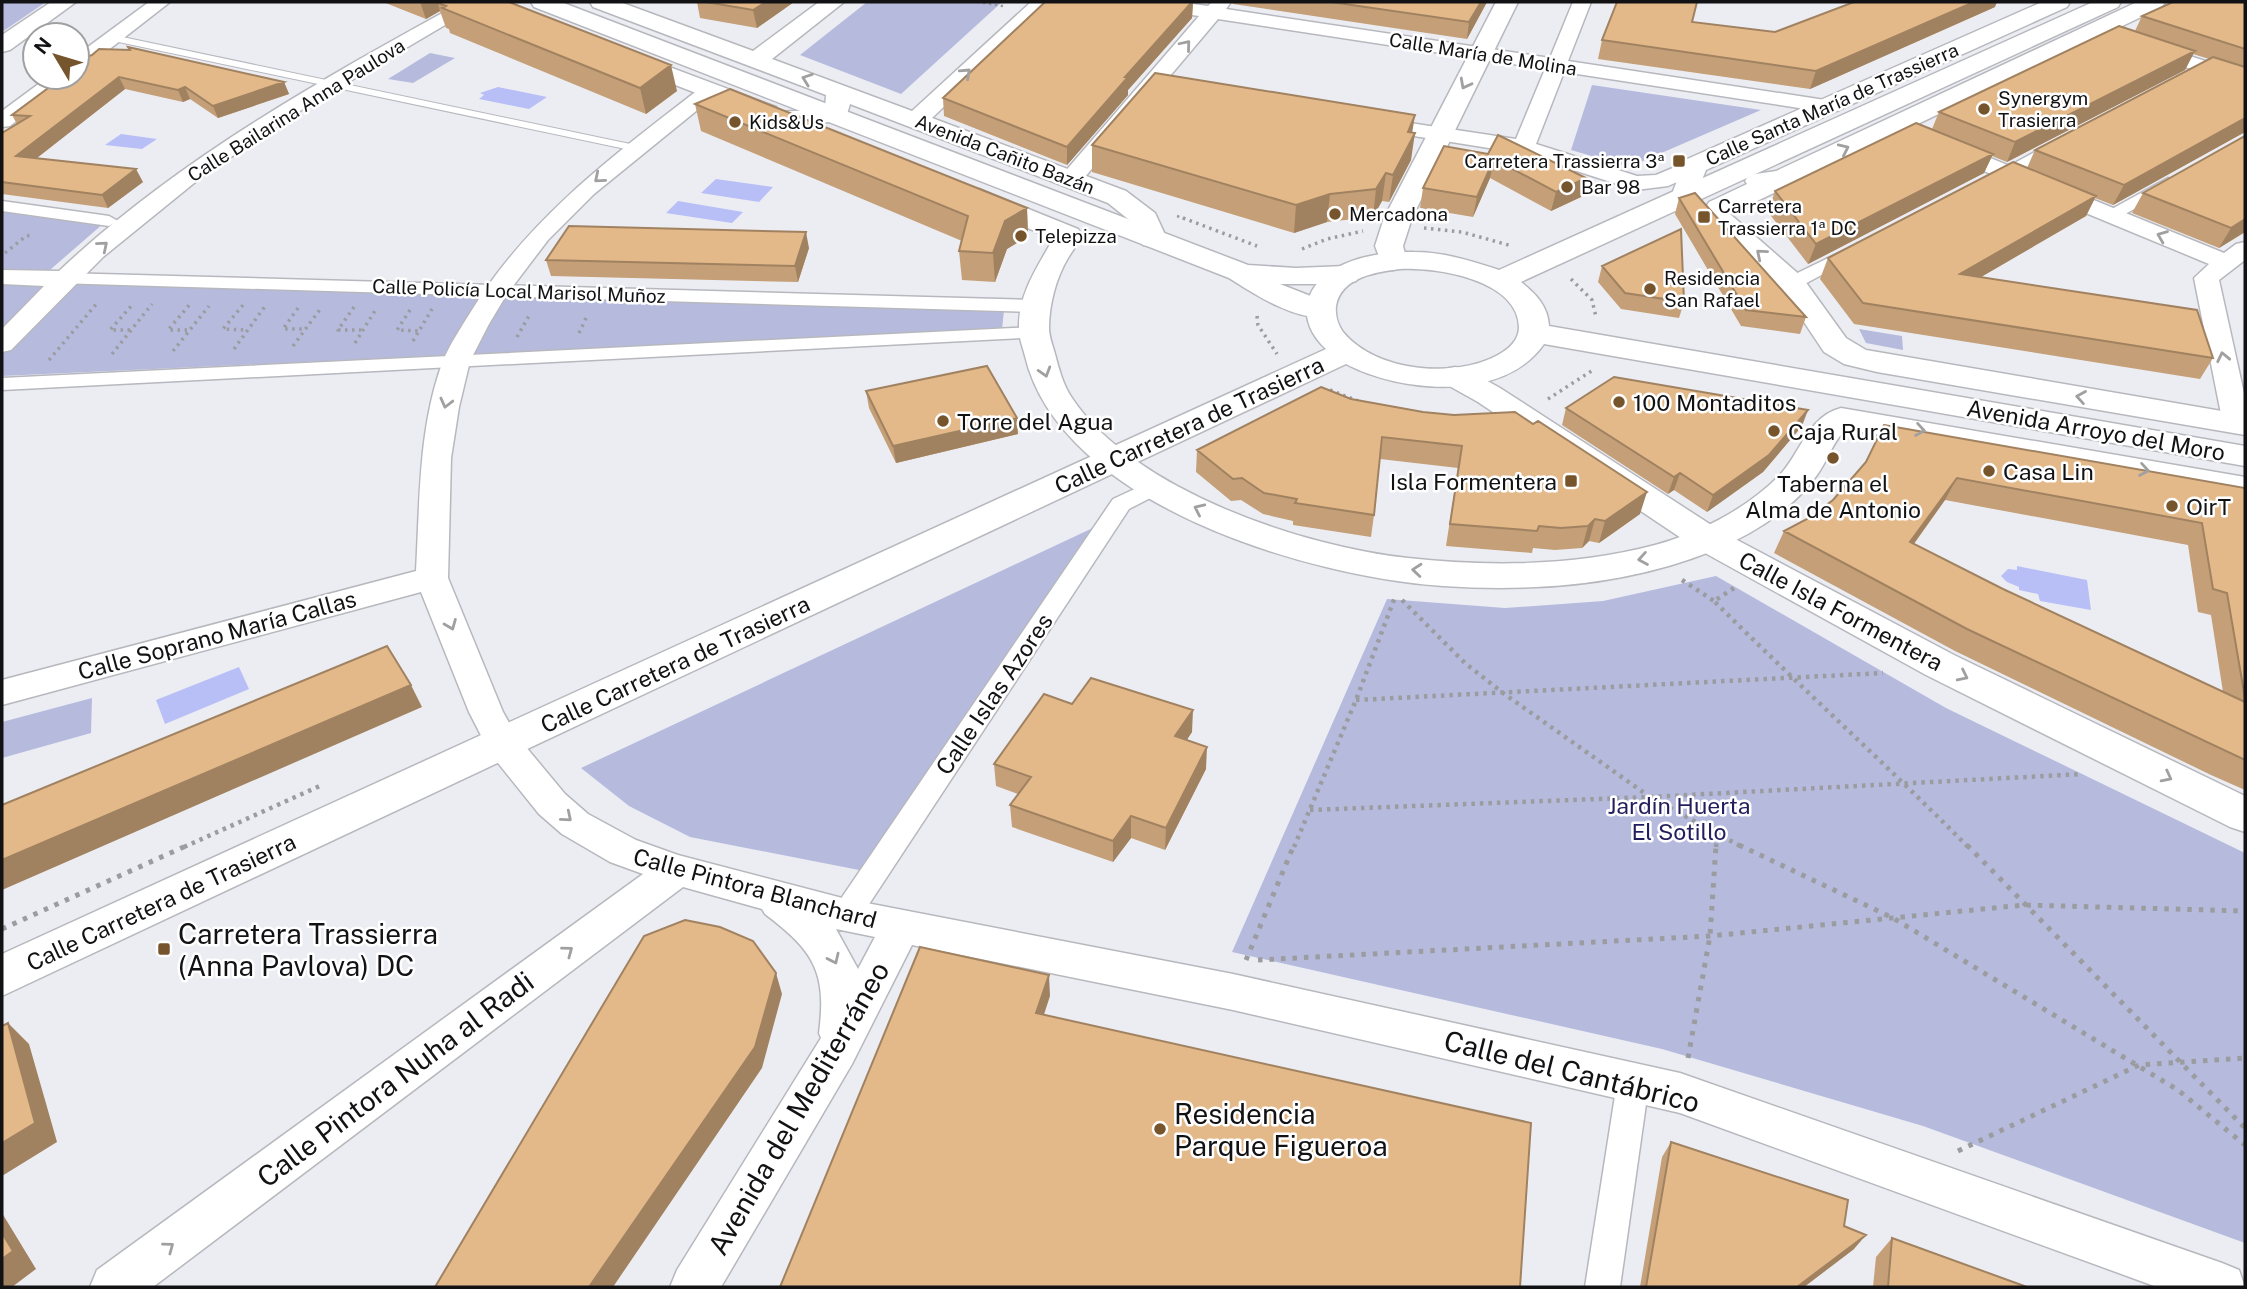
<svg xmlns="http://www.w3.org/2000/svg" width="2247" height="1289" font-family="'Public Sans',sans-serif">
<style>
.green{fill:#b6bbde}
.water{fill:#b8bef6}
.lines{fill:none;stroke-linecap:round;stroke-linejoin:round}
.service-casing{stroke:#b7b8be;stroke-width:2}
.pedestrian-casing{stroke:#b7b8be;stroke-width:3}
.minor-casing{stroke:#b7b8be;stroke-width:3}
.tertiary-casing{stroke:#b7b8be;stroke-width:3}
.secondary-casing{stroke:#b7b8be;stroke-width:3}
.primary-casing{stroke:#b7b8be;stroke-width:3}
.trunk-casing{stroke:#b7b8be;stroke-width:3}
.path-far3{stroke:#9b9ca0;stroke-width:2.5;stroke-dasharray:2.5 3.5;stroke-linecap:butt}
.path-far2{stroke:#9b9ca0;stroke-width:3.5;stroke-dasharray:2.5 4.5;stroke-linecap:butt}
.path-far1{stroke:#9b9ca0;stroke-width:4.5;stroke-dasharray:3.5 5;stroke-linecap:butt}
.path{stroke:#9b9ca0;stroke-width:5;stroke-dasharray:4.5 7;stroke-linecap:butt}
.service{fill:#fff;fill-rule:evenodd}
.pedestrian{fill:#fff;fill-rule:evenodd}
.minor{fill:#fff;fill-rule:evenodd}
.tertiary{fill:#fff;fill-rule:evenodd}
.secondary{fill:#fff;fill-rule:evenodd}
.primary{fill:#fff;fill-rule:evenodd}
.trunk{fill:#fff;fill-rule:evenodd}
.wall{fill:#c49f77;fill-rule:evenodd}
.shaded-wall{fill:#a08261}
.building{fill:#e4b98a;stroke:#a08261;stroke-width:2}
.oneway{stroke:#a0a0a1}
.poi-dot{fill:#76542c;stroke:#fff;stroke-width:2.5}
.labels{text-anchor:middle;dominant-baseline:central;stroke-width:5;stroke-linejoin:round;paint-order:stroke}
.far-street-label{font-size:19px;fill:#121214;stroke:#fff}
.far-poi-label{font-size:19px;fill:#121214;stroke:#fff;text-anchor:start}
.poi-label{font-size:23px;fill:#121214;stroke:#fff;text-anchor:start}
.street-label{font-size:23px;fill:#121214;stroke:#fff}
.park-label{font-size:23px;fill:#221d5d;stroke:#fff}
.near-poi-label{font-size:28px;fill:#121214;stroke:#fff;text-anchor:start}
.near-street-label{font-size:28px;fill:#121214;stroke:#fff}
</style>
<rect width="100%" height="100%" fill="#ecedf3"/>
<path class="green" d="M2 2H46L2 32Z
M867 2H1002L901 94 800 55Z
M430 53 455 58 413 83 388 79Z
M1592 85 1761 110 1629 167 1571 150Z
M2 209 104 223 35 283 1004 310 1002 330 2 376Z
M1859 329 1902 336 1903 350 1866 343Z
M1097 526 864 871 690 837 629 806 581 768Z
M1716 576 1946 708 2245 853V1243L1923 1126 1662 1049 1232 952 1387 599 1505 608 1603 601Z
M92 698 91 733 2 758V722Z"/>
<path class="water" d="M498 87 547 97 529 109 479 99 484 95 480 93Z
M121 134 157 139 142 149 105 145Z
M716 179 773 187 759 202 701 193Z
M678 201 743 212 732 223 666 213Z
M2017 566 2087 580 2091 610 2040 601 2038 594 2019 590V587L2007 582 2001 576 2008 569 2017 570Z
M239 667 249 689 165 724 156 700Z"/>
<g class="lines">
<g class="service-casing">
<path id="service" d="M113 35 635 145 641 148 635 151 109 40V36Z"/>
</g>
<g class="pedestrian-casing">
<path id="pedestrian" d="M2061 138 2067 140 2069 143 2067 146 1997 184H1985L1983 180Z
M2168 178 2176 183 2174 187 2116 219H2104L2101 215Z
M2 201 109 216 118 221 109 226 2 211Z
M1853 246 1859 247 1862 251 1859 255 1799 287 1792 289 1783 283 1785 279Z
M63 273 1035 300 1044 306 1035 312 56 283 54 279Z
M1034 327 1041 329 1044 333 1041 337 2 390V378Z
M1154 480 1162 482 1165 487 1162 492 1129 509 856 924 846 927 836 924 832 915 836 906 1113 499Z
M1633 1068 1644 1073 1649 1083 1620 1287H1585L1617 1083 1622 1073Z"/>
</g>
<g class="minor-casing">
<path id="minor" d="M149 2H170L84 69 77 71V55Z
M462 2H484L306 107 204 175 103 257 11 350 2 352V329L44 286 2 284V270L59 271C178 159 319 81 462 2Z
M1133 2H1178L1208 6 1212 2H1231L1226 9 1550 58 1573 2H1591L1568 61 1825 100 1832 102 1836 106 1832 110 1825 112 1564 72 1536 144 1637 176 1656 175 1694 159 1702 161 1705 166 1702 171 1668 186 1636 190 1520 153 1370 129 1362 128 1359 123 1362 118 1370 117 1516 139 1545 69 1218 19 1079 184H1063L1060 179 1063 174 1199 16 1142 8 1135 6Z
M2147 42 2245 74V87L2140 52 2137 48 2140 44Z
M48 77H71L10 126 2 127V111Z
M710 84 717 86 720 90 717 94 594 194 548 240 507 294 489 324 470 361 459 407 451 458 448 578 503 712 516 735 565 794 588 814 636 840 678 855 846 899 1233 974 1680 1073 2222 1263 2239 1270 2245 1287H2157L1680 1113 1233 1010 912 945 852 1064 721 1287H670L677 1270 821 1038 819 1033C827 972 814 951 765 914L762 909 683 887 153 1287H90L97 1270 643 874 610 862 562 834 539 814 490 753 469 712 421 592 2 705V680L416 571C420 502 418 428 443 361 450 344 462 326 472 310 530 216 617 153 703 86ZM836 929 875 937 858 969Z
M1946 140 2224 253 2236 244 2245 242V260L2219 280 2245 398V430L2237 433 2227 430 2223 424 2194 278 2209 264 1938 152 1935 147 1938 142Z"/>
</g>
<g class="tertiary-casing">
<path id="tertiary" d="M590 2H620L753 51 819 2H844L772 59 912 111 1031 2H1054L932 118 1126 191 1155 213 1167 239 1163 245 1153 247 1143 245 1133 223 1108 203 850 104 845 121 783 125 774 123 771 118 758 117 616 62 612 57 616 52 624 50 776 107 779 112 825 109 826 95 593 7Z
M2137 2H2165L2162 7 1730 214 1802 277 1846 338 1866 350 2245 415V435L1877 372 1844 364 1824 352 1782 289 1704 220 1702 214 1709 202 1747 184 1745 181 1749 175 1776 171Z
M979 189 1078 229 1082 235C1078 243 1073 250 1068 258 1056 278 1049 305 1049 328 1049 337 1053 346 1055 354 1059 369 1063 385 1072 398 1133 490 1303 547 1408 558 1489 567 1576 566 1655 545 1700 533 1746 509 1779 476 1801 453 1807 417 1841 408L2245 477V499L1846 429C1833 441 1828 460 1817 475 1792 510 1751 535 1712 551 1628 585 1532 592 1443 586 1309 577 1060 504 1025 356 1023 347 1019 339 1019 329 1018 294 1037 268 1053 239L970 203 966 197 970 191Z"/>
</g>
<g class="secondary-casing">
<path id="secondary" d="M531 2H561L1248 265 1296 268 1346 266 1356 269 1360 275 1356 281 1346 284H1280L1331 304 1335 310 1331 316C1300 324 1254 294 1229 278L534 7Z
M1496 2H1518L1412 218 1403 246 1407 261 1403 267 1393 270 1383 267 1375 246 1384 218Z
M2042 2H2070L2067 7 1706 170 1692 205 1683 207 1674 205 1670 199 1685 160Z
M1455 367 1466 369 1500 388 1722 532 1954 655 2245 796V832L2230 827 1926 675 1696 548 1478 402 1444 383 1439 376 1444 369Z"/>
</g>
<g class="primary-casing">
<path id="primary" d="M2093 2H2121L2118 7 1521 282C1536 294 1548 306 1549 326L2245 446V466L1544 344C1504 402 1401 393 1346 364L2 996V954L1326 349C1313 337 1303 320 1308 301 1319 261 1378 251 1414 252 1443 252 1472 261 1499 270ZM1400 269C1437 267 1518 280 1519 327 1519 340 1509 349 1498 355 1454 379 1376 372 1343 332 1338 325 1335 315 1336 306 1341 277 1376 272 1400 269Z"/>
</g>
<g class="trunk-casing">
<path id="trunk" d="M51 2H76L10 50 2 52V35Z"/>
</g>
<path class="path-far3" d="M977 2 1003 6
M1177 216 1188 220"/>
<path class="path-far2" d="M1183 218 1257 246
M1424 228 1462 232 1512 246
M1302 249 1327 239 1363 231
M5 253 26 236 33 235
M1571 279 1592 300 1596 317
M243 305 223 329 246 330
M354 307 338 330H361
M298 308 283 329H304
M410 310 397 330 419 331
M1257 316 1258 325 1277 354
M130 330H110L133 304
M187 330H168L191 303
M579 333 587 316
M517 337 530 314
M413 341 432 309
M355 343 376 309
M293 346 321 308
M234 349 266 305
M173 351 209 306
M112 354 152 304
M49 360 98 302
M1330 390 1358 401
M1548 399 1593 370"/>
<path class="path-far1" d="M1682 580 1714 601
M1734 588 1714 601C1798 685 1885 763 1968 847
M1402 600 1465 663 1503 693 1650 797 1742 847
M1356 700 1883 673
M1310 810 1650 797 2082 774
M184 847 322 785
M1294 847 1356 700 1395 597
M1716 847 1717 834"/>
<path class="path" d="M1739 845 1893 918 2178 1090 2245 1145
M1967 845 2245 1128
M2 929 188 845
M1246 960 1294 845
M1258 960 1710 936 2024 905 2245 911
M1688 1058 1710 936 1716 845
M1958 1151 2139 1065 2245 1058"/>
<use href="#service" class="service"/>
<use href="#pedestrian" class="pedestrian"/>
<use href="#minor" class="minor"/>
<use href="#tertiary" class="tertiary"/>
<use href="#secondary" class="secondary"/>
<use href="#primary" class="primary"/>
<use href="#trunk" class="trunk"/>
</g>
<path class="wall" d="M383 2H509L677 91 646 114 450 33 449 29 446 28 440 11 426 19Z
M697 2H794L757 28 700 18Z
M1193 2 1192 18 1128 90V95L1067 165 944 116 943 98Z
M1232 2H1487L1467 39 1233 4Z
M2245 2V132L2113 205 2095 198 2086 216 1981 277 2213 358 2200 379 1854 324 1820 279 1828 258 2027 168 2035 150 2209 59 2193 54 2185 70 2007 162 1992 156 1984 173 1808 264 1768 212 1775 191 1932 129 1939 112 2135 31 2142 16Z
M1995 7 1810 89 1598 59 1602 40 1692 22 1775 32Z
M77 77 284 82 289 94 218 118 190 99 183 102 125 89 37 158 143 182 108 208 2 194V133L17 124 12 115Z
M695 104 1027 208 1028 236 1007 249 995 282 962 280 959 251 962 241 701 131Z
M1412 133 1411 160 1389 202 1382 201 1373 217 1327 222 1294 233 1092 172V145Z
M2245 136V232L2219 248 2132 213 2143 193Z
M1444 146 1586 178 1581 197 1551 211 1490 178 1473 217 1420 208 1423 188Z
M1679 198 1806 317 1800 334 1741 326 1675 214Z
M809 248 798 282 551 276 546 260Z
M1602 266 1684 302 1679 318 1621 309 1598 282Z
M1321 387 1640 514 1599 543 1589 541 1582 548 1555 550 1533 548 1532 553 1446 546 1458 468 1380 459 1374 515 1371 537 1293 525V521L1263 514 1241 500 1231 501 1196 472 1197 450Z
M866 391 1018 434 896 463 869 408Z
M1566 408 1802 426 1763 472 1707 512 1674 490 1668 494 1562 425Z
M1866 462 2245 488V790L2211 775 1955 651 1774 553 1784 531 1809 518 1833 500ZM1945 500 2188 545 2198 612 2211 615 2223 692 2003 589 1914 544Z
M1072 704 1192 732 1187 739 1206 769 1165 850 1131 838 1113 862 1012 827 1010 805 1018 794 996 786 994 764Z
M1671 1142 1854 1249 1804 1287H1640L1662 1157Z
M1892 1238 2027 1287H1873L1876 1257Z"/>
<path class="shaded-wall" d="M420 2H456L438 3 440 11 426 19Z
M766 2H794L757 28 753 10Z
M1193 2 1192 18 1128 90V95L1067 165V147L1125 77Z
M1481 2H1487L1467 39 1469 22Z
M1974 2H1997L1995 7 1810 89 1816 71Z
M2195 51 2185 70 2007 162 2015 142Z
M671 65 677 91 646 114 640 88Z
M119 77 125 89 24 168 16 156Z
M284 82 289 94 218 118 213 106Z
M185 87 190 99 183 102 178 90Z
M1415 115 1411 140 1415 133 1411 160 1389 202 1393 175 1408 132Z
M2245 118V132L2113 205 2124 185Z
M1993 154 1984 173 1808 264 1816 244Z
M1494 159 1490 178 1473 217 1477 197Z
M136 169 143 182 108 208 102 195Z
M1386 173 1382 201 1373 217 1376 189Z
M1586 178 1581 197 1551 211 1556 192Z
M1330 194 1327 222 1294 233 1296 205Z
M2096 196 2086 216 1950 295 1960 274Z
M1027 208 1028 236 1007 249 995 282 993 253 1005 221Z
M2245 219V232L2219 248 2231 228Z
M806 232 809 248 798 282 795 266Z
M1808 410 1802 426 1763 472 1707 512 1713 495Z
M1017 418 1018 434 896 463 893 446Z
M1680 473 1674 490 1668 494 1674 477Z
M1957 478 1945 500 1899 564 1910 542Z
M1647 492 1640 514 1599 543 1605 521Z
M1595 519 1589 541 1582 548 1588 526Z
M411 685 422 707 2 890V860Z
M1193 710 1192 732 1175 758V736Z
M1207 747 1206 769 1165 850 1166 828Z
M1131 816V838L1113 862V841Z
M776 973 782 994 762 1068 613 1287H589Z
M1049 975 1050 996 1038 1033 1036 1013Z
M8 1023 29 1044 57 1142 2 1176V1143Z
M2 1213 36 1269 12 1287H2Z
M1866 1235 1854 1249 1804 1287H1797Z"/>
<path class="building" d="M439 2H509L671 65 640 88 442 8 446 6 438 3Z
M706 2H766L753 10Z
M1045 2H1192L1125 77H1128L1067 147 943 98Z
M1331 2H1481L1469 22Z
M1617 2H1697L1692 22 1775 32 1854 2H1974L1816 71 1602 40Z
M2173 2H2245V49L2142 16Z
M2119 26 2195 51 2015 142 1939 112Z
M128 47 284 82 213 106 185 87 178 90 119 77 16 156 136 169 102 195 2 182V133L30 116 12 115 63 77H77V60L92 55 99 49 130 50Z
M2213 57 2245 67V118L2124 185 2035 150Z
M1155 73 1415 115 1408 132 1415 133 1393 175 1386 173 1376 189 1330 194 1296 205 1092 145Z
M730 89 1027 208 1005 221 993 253 959 251 968 216 695 104Z
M1916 123 1993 154 1816 244 1775 191Z
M1498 135 1586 178 1556 192 1494 159 1477 197 1423 188 1444 146 1488 154Z
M2245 136V219L2231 228 2143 193Z
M2013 162 2096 196 1960 274 2197 310 2213 358 1863 303 1828 258Z
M1695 193 1806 317 1746 310 1679 198Z
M569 226 806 232 795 266 546 260Z
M1681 229 1684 302 1625 293 1602 266Z
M987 366 1017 418 893 446 866 391Z
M1614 377 1808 410 1769 455 1713 495 1680 473 1674 477 1566 408Z
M1321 387 1351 399 1423 412 1454 415 1515 412 1533 424 1538 421 1647 492 1605 521 1595 519 1588 526 1561 528 1539 526 1537 531 1450 524 1462 446 1382 437 1374 515 1295 503 1297 499 1264 493 1242 478 1233 479 1197 450Z
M1884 425 2245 488V698L2227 593 2213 589 2202 523 1957 478 1910 542 2003 589 2245 702V760L1967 629 1784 531 1809 518 1833 500 1866 462Z
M387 646 411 685 2 860V805Z
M1091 678 1193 710 1175 736 1207 747 1166 828 1131 816 1113 841 1010 805 1031 777 994 764 1044 694 1072 704Z
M685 920 720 927 753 941 776 973 755 1047 589 1287H435L644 936Z
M920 947 1049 975 1036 1013 1531 1123 1520 1287H780Z
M8 1023 35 1123 2 1143V1026Z
M1671 1142 1848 1200 1844 1226 1866 1235 1797 1287H1646Z
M2 1233 13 1251 2 1259Z
M1892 1238 2027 1287H1888Z"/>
<defs><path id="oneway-chevron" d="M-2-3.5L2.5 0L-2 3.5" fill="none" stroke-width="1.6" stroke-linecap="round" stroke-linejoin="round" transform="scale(1.75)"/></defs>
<g class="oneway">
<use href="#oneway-chevron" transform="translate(1186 45) rotate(-50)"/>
<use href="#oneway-chevron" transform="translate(966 73) rotate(-43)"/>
<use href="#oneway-chevron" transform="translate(807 79) rotate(-160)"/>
<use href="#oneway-chevron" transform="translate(1465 84) rotate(118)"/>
<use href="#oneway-chevron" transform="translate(1844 149) rotate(-25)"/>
<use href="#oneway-chevron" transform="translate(599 178) rotate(140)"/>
<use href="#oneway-chevron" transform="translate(2162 236) rotate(-158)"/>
<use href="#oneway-chevron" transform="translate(103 246) rotate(-40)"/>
<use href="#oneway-chevron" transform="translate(1761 254) rotate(-140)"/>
<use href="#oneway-chevron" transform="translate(2223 357) rotate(-102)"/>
<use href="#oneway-chevron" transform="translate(1045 372) rotate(73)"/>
<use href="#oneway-chevron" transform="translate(2081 397) rotate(-170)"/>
<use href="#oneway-chevron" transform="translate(446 403) rotate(104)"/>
<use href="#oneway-chevron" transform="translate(1920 430) rotate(10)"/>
<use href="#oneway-chevron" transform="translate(2144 470) rotate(10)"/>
<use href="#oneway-chevron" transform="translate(1199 509) rotate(-155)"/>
<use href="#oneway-chevron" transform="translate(1643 559) rotate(170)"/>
<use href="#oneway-chevron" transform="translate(1417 570) rotate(-175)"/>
<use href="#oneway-chevron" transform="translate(451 625) rotate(68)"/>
<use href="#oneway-chevron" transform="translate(1963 676) rotate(26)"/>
<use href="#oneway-chevron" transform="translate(2167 777) rotate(27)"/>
<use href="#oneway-chevron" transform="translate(567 817) rotate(40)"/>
<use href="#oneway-chevron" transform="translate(568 951) rotate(-37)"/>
<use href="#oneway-chevron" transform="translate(834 959) rotate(65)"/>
<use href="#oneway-chevron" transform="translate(169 1247) rotate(-37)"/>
</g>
<g class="poi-dot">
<circle cx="1984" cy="109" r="7"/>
<circle cx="735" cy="122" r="7"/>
<rect x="1672" y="154" width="14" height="14" rx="3.5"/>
<circle cx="1567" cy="187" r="7"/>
<circle cx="1335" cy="214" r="7"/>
<rect x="1697" y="210" width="14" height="14" rx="3.5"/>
<circle cx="1021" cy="236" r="7"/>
<circle cx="1650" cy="289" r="7"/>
<circle cx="1619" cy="402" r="7"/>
<circle cx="943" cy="421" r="7"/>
<circle cx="1774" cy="431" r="7"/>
<circle cx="1833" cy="458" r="7"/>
<circle cx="1989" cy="471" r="7"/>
<rect x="1564" y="474" width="14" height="14" rx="3.5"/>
<circle cx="2172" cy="506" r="7"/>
<rect x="157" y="942" width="14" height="14" rx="3.5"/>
<circle cx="1160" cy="1129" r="7"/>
</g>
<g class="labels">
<g class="far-street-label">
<text transform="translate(1483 54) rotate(9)">Calle María de Molina</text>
<text transform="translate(1832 104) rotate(-24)">Calle Santa María de Trassierra</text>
<text transform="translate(296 110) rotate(-32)">Calle Bailarina Anna Paulova</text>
<text transform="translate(1005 154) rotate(21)">Avenida Cañito Bazán</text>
<text transform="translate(519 291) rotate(2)">Calle Policía Local Marisol Muñoz</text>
</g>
<g class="far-poi-label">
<text x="1998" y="98">Synergym<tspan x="1998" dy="22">Trasierra</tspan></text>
<text x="749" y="122">Kids&amp;Us</text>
<text x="1665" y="161" text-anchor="end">Carretera Trassierra 3ª</text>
<text x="1581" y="187">Bar 98</text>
<text x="1718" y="206">Carretera<tspan x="1718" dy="22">Trassierra 1ª DC</tspan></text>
<text x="1349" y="214">Mercadona</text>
<text x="1035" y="236">Telepizza</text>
<text x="1664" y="278">Residencia<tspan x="1664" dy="22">San Rafael</tspan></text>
</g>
<g class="poi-label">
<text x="1633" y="402">100 Montaditos</text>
<text x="957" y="421">Torre del Agua</text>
<text x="1788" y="431">Caja Rural</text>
<text x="2003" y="471">Casa Lin</text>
<text x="1557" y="481" text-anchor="end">Isla Formentera</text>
<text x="1833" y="483" text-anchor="middle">Taberna el<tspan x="1833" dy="26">Alma de Antonio</tspan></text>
<text x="2186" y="506">OirT</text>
</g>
<g class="street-label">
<text transform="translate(1189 425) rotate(-25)">Calle Carretera de Trasierra</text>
<text transform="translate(2096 430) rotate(10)">Avenida Arroyo del Moro</text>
<text transform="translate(1841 611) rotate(28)">Calle Isla Formentera</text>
<text transform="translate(217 635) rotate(-15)">Calle Soprano María Callas</text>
<text transform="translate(675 664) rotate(-25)">Calle Carretera de Trasierra</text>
<text transform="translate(994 694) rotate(-56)">Calle Islas Azores</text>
<text transform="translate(755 888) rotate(15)">Calle Pintora Blanchard</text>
<text transform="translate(161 902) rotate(-25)">Calle Carretera de Trasierra</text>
</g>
<g class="park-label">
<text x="1679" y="805">Jardín Huerta<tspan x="1679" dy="26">El Sotillo</tspan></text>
</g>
<g class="near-poi-label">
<text x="178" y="933">Carretera Trassierra<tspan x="178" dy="32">(Anna Pavlova) DC</tspan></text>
<text x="1174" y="1113">Residencia<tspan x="1174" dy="32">Parque Figueroa</tspan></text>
</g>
<g class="near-street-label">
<text transform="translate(1572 1071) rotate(14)">Calle del Cantábrico</text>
<text transform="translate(395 1079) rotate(-37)">Calle Pintora Nuha al Radi</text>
<text transform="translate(798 1108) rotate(-60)">Avenida del Mediterráneo</text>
</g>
</g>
<rect width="2247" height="1289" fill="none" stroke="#121214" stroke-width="7"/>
<g transform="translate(56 56) rotate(308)"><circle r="33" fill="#ffffff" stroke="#a0a0a1" stroke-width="2"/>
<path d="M0-5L12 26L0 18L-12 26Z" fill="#76542c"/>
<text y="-10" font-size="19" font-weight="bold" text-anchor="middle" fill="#121214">N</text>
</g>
</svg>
